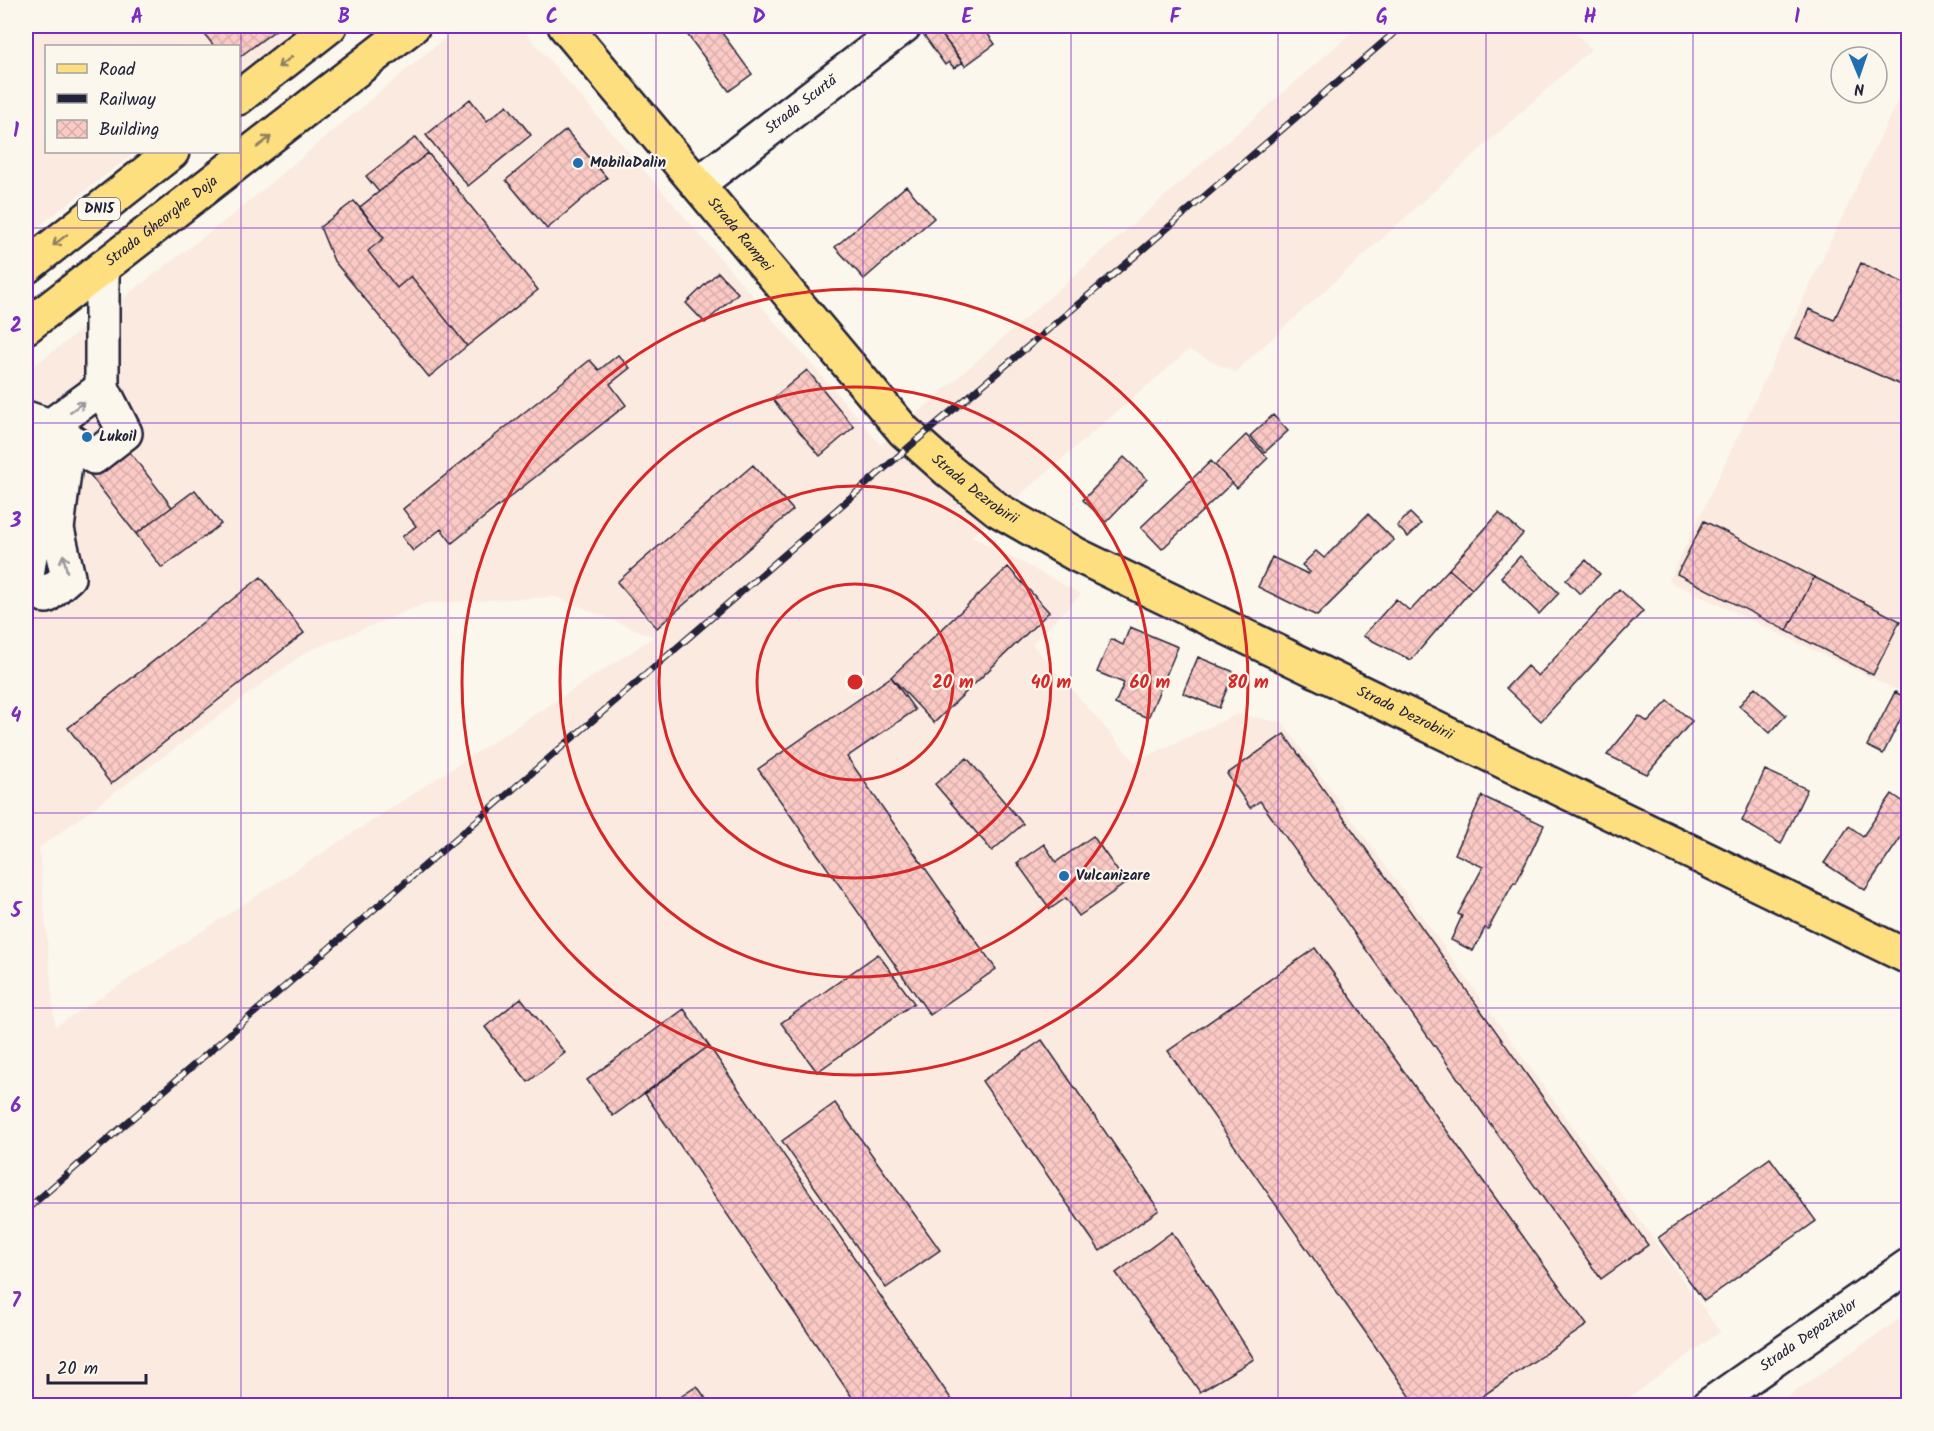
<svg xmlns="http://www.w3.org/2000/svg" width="1934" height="1431" font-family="Kalam,sans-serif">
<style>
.built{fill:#fbeae0;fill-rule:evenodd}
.building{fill:url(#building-cross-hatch);stroke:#22223b;stroke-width:1.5}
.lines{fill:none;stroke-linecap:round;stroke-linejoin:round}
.minor-casing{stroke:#22223b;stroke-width:38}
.major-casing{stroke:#22223b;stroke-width:38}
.minor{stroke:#fbf7ec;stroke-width:33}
.major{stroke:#fedf80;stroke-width:33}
.rail-casing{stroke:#22223b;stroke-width:7}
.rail{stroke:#fbf7ec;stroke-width:4.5;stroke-dasharray:14;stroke-linecap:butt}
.oneway{stroke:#90805e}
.oneway2{stroke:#99979c}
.grid{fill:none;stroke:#7b2cbf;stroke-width:1.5;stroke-opacity:0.55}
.ring{fill:none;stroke:#d62828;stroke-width:3}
.poi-dot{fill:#1f6fb2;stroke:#fbf7ec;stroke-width:2}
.labels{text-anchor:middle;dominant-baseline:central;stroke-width:4.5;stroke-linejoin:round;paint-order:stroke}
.shield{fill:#fbf7ec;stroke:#636270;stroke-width:1.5}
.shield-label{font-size:14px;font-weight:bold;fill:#22223b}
.street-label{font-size:15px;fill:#22223b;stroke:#fbf7ec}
.poi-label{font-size:15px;font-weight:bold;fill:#22223b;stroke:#fbf7ec;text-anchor:start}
.centre{fill:#d62828;stroke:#fbf7ec;stroke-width:3}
.ring-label{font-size:18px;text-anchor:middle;font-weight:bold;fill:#d62828;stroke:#fbf7ec;stroke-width:4.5;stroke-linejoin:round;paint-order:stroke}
.neatline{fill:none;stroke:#7b2cbf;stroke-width:2}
.grid-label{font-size:20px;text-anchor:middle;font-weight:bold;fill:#7b2cbf}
</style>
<defs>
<pattern id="building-cross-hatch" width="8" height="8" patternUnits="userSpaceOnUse" patternTransform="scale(1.5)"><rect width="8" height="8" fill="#fbcac5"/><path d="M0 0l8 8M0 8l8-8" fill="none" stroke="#d7adaa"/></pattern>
</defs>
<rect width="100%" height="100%" fill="#fbf7ec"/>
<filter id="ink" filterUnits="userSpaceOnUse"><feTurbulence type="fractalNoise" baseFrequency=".0167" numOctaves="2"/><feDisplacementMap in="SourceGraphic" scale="12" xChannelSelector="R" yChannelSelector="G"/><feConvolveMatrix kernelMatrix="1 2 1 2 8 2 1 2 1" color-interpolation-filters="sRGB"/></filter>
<g filter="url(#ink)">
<path class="built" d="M26 26H299L239 72 238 46H46V152H136L26 236Z
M459 26H520L881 445 1359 26H1569L1591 49 1235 372 1189 350 972 536 1081 594 1032 644 1135 762 1237 714 1283 723 1720 1332 1618 1406H26V372L235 213ZM556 597 654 637 55 1027 39 848 306 652 427 603Z
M1904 87 1908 88V695L1669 581Z
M1908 1313V1405H1776Z"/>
<path class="building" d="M198 26H281L238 58V46H214Z
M681 26H717L752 74 729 91Z
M935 26 963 62 954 68 949 62 945 65 923 34Z
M935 26H968L971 29 976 26H982L995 44 965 66Z
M470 99 487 121 507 105 531 135 468 186 426 135Z
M566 130 607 178 547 229 506 180Z
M416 137 428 153 379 192 366 176Z
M428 153 538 290 467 346 411 276 397 288 368 251 384 238 360 207Z
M906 186 934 218 864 279 835 247Z
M354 201 384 238 368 251 397 288 411 276 467 346 429 377 334 261 320 227Z
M1861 263 1908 285V388L1796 338 1809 309 1834 320Z
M718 272 738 293 705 323 686 303Z
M618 355 630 368 610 384 626 405 452 543 441 529 413 551 402 537 416 526 403 509 590 360 599 370Z
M807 370 854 427 820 456 772 399Z
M1273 415 1288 431 1265 452 1250 436Z
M112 429 172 507 136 534 76 457Z
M1246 435 1268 458 1237 488 1215 465Z
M1124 457 1147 479 1106 522 1083 500Z
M1211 461 1232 483 1162 549 1141 527Z
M753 465 793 510 657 628 617 582Z
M195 490 221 524 162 568 136 534Z
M1410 513 1421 524 1408 537 1397 526Z
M1499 513 1523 534 1472 589 1449 569Z
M1368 514 1394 540 1317 616 1258 587 1272 557 1308 574 1310 572 1302 565 1316 551 1324 558Z
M1704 521 1814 577 1787 631 1677 574Z
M1520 556 1559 593 1539 614 1501 577Z
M1586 560 1600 574 1580 594 1566 580Z
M1008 567 1049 612 934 723 891 677Z
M1449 569 1472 589 1411 660 1363 636 1396 599 1410 611Z
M261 577 304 633 111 784 68 728Z
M1814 577 1900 621 1873 675 1787 631Z
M1619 589 1643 611 1541 721 1506 688 1527 666 1538 676Z
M1130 627 1178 647 1148 718 1115 704 1124 683 1097 672 1111 639 1123 645Z
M1198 657 1234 672 1219 708 1183 693Z
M891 677 915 710 847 757 996 969 930 1015 758 769Z
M1755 687 1786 715 1770 733 1739 706Z
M1895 692 1908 699V704L1883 754 1867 746Z
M1668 701 1692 721 1647 774 1607 755 1639 716 1648 722Z
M1284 734 1648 1245 1601 1279 1260 801 1250 808 1227 774Z
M967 758 1023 824 992 851 935 784Z
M1765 770 1807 789 1781 844 1742 821Z
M1892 794 1908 805V827L1865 890 1824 863 1849 826 1863 836Z
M1482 796 1544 825 1516 883 1514 882 1488 929 1485 928 1473 951 1451 940 1462 916 1458 914 1483 867 1455 854Z
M1093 836 1126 883 1079 916 1066 898 1050 909 1017 863 1044 844 1056 862Z
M1315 948 1587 1325 1468 1406H1417L1168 1051Z
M878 954 914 1003 817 1072 781 1023Z
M521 998 565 1053 528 1082 485 1027Z
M684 1009 709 1046 613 1116 587 1080Z
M1042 1040 1159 1210 1100 1251 982 1081Z
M709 1046 956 1406H858L645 1094Z
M835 1103 940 1250 886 1288 782 1141Z
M1770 1158 1816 1221 1704 1301 1658 1238Z
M1172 1232 1254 1359 1200 1392 1116 1273Z
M697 1386 711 1406H667Z"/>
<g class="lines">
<g class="minor-casing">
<g id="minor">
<path id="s1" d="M698 184 904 26"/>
<path d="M26 418 50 426 102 388V268"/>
<path d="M68 439 57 529 68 577 46 596 26 582 50 426 94 457 125 433 102 388"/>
<path id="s2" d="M1708 1406 1908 1266"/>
</g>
</g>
<g class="major-casing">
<g id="major">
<path id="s3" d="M565 26 904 431 949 471 998 510 1077 555 1908 957"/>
<path d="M238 98 330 26"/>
<path d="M26 267 172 152"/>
<path id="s4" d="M26 327 413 26"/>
</g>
</g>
<use href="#minor" class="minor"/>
<use href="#major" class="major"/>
<g class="rail-casing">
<path id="rail" d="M26 1210 916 441 1127 263 1402 26"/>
</g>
<use href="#rail" class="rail"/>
</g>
<defs><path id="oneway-shaft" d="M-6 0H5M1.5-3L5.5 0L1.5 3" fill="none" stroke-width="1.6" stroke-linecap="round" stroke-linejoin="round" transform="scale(1.5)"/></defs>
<g class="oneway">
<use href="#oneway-shaft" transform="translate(285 62) rotate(142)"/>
<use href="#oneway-shaft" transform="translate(264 142) rotate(-38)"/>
<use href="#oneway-shaft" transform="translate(60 240) rotate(142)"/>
</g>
<g class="oneway2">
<use href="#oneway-shaft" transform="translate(77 407) rotate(-36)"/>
<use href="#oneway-shaft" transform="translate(65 563) rotate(-103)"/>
</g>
</g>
<path class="grid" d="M241 26V1406M448 26V1406M656 26V1406M863 26V1406M1071 26V1406M1278 26V1406M1486 26V1406M1693 26V1406M26 228H1908M26 423H1908M26 618H1908M26 813H1908M26 1008H1908M26 1203H1908"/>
<g class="ring">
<circle cx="855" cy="682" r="98"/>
<circle cx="855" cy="682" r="196"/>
<circle cx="855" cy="682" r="295"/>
<circle cx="855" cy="682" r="393"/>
</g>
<g class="poi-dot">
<circle cx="578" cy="163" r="6"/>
<circle cx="87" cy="437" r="6"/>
<circle cx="1064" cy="876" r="6"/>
</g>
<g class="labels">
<rect class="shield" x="78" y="198" width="42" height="22" rx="4.5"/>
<g class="shield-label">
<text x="99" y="209">DN15</text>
</g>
<g class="street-label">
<text stroke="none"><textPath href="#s1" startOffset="130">Strada Scurtă</textPath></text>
<text stroke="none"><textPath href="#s4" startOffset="172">Strada Gheorghe Doja</textPath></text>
<text stroke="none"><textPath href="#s3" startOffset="272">Strada Rampei</textPath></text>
<text stroke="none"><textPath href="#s3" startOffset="620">Strada Dezrobirii</textPath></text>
<text stroke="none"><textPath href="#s3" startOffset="1106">Strada Dezrobirii</textPath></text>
<text stroke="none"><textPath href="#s2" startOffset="123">Strada Depozitelor</textPath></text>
</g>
<g class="poi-label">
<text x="590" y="163">MobilaDalin</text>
<text x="99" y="437">Lukoil</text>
<text x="1076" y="876">Vulcanizare</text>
</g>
</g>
<circle cx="855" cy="682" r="9" class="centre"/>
<g class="ring-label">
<text x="953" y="688">20 m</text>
<text x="1051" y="688">40 m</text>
<text x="1150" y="688">60 m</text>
<text x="1248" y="688">80 m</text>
</g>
<rect width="1934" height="1431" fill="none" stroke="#fbf7ec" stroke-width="66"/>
<rect x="45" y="45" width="195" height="108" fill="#fbf7ec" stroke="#a4a2a5" stroke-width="1.5"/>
<rect x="57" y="64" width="30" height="9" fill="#fedf80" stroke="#a4a2a5" stroke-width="1.5"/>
<text x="99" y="75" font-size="18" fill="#22223b">Road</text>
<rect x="57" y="94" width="30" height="9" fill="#22223b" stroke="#a4a2a5" stroke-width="1.5"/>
<text x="99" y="105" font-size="18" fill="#22223b">Railway</text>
<rect x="57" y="120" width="30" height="18" fill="url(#building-cross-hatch)" stroke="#a4a2a5" stroke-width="1.5"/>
<text x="99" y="135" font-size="18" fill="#22223b">Building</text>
<g transform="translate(1859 75) rotate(178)"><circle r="28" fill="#fbf7ec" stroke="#a4a2a5" stroke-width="1.5"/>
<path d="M0-4.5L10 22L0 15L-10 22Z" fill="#1f6fb2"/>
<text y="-9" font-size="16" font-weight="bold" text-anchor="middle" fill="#22223b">N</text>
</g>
<path d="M48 1374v9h98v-9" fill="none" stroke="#22223b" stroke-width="3"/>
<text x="57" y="1374" font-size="18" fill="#22223b" stroke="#fbf7ec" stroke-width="4.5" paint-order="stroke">20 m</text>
<rect x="33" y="33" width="1868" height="1365" class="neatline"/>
<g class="grid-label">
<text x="137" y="23">A</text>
<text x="344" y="23">B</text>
<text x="552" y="23">C</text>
<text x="759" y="23">D</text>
<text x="967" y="23">E</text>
<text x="1175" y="23">F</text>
<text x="1382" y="23">G</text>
<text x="1590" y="23">H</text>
<text x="1797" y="23">I</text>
<text x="16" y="137">1</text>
<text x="16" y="332">2</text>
<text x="16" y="527">3</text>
<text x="16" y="722">4</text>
<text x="16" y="917">5</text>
<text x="16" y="1112">6</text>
<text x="16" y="1307">7</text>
</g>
</svg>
